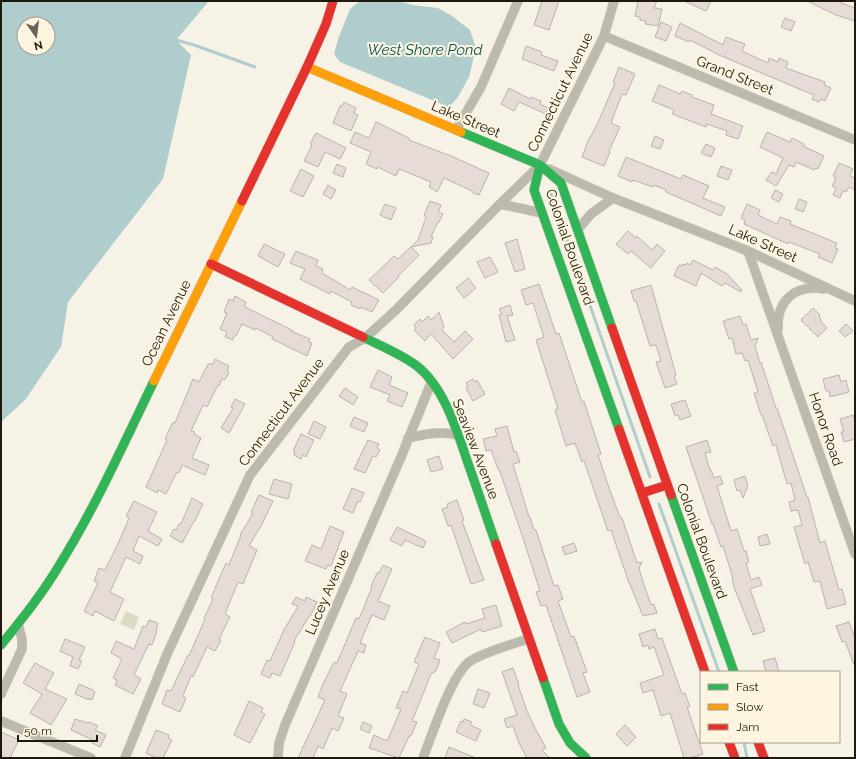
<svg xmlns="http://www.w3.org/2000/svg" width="856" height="759" font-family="Raleway,sans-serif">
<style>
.green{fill:#dbdbc4}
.water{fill:#aecdcc;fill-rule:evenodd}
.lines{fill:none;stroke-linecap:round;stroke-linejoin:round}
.stream{stroke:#aecdcc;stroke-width:3}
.building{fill:#e6dbd6;stroke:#bcb2ad}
.street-casing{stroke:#d2cec5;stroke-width:10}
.fast-casing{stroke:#d2cec5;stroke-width:10}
.slow-casing{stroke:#d2cec5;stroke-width:10}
.jam-casing{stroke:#d2cec5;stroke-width:10}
.street{stroke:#bdb9ad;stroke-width:9}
.fast{stroke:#30b455;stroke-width:9}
.slow{stroke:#ff9f0a;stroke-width:9}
.jam{stroke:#e5322d;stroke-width:9}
.labels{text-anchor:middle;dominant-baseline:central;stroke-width:4;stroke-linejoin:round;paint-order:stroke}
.street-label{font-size:14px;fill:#1d190c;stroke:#fdf5e0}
.water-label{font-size:15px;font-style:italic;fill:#0a5156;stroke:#fdf5e0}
</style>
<rect width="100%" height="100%" fill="#f7f2e6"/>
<path class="green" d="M126 611 139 617 134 630 120 624Z"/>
<path class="water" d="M1 1H209L176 40 191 55 163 179 68 302 61 347 25 400 1 422ZM24 24H48V48H24Z
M360 1H397L413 5 438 8 452 16 470 30 476 48 469 77 458 97 449 107 340 62 334 54 338 39 350 9Z"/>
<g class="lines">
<path class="stream" d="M176 40 194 45 255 67
M550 191 650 477
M659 504 719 672
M744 742 747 758"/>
</g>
<path class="building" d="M542 1H559L549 30 534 25Z
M638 1H657L654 8 662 9 658 26 645 24 646 21 640 20V17L635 16Z
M684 1H711L706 11Z
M807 1H842L841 3 855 8V21L836 15Z
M785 18 795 22 791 31 781 27Z
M661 22 672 27 666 41 655 37Z
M680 23 723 45 726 37 745 44 742 51 768 63 769 58 778 62 779 58 788 62 786 68 825 82 824 85 831 88 825 101 821 99 819 102 812 99 814 95 804 91 719 55 690 40 689 42 675 36Z
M526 46 542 52 541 55 558 61 554 71 522 59Z
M619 67 635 74 626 95 622 94 611 123 620 127 609 151 610 152 604 166 582 157 589 138H590L600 118 615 83 613 82Z
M659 85 680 94 682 91 692 95V97L714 105 711 114 743 126 738 139 726 135 727 131 707 124 706 127 672 114 674 110 652 101Z
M509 88 530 99 531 97 541 101 540 104 548 108 546 114 519 102 514 111 501 104Z
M344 102 356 108 354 113 358 115 351 131 333 123 340 106H342Z
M376 122 409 138V140L451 156 489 173 479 195 473 193 472 191 444 178 437 192 429 187 431 182 399 169 396 176 378 167 377 169 366 164 371 152 350 143 355 132 369 138Z
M767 132 790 142 792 138 804 144 803 146 824 156 818 169 816 168 814 170 796 162 794 167 789 165 776 186 766 180 772 172 776 174 783 158 760 147Z
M316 133 346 148 340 159 325 152 318 167 304 161 312 145 310 144Z
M655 136 664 140 660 149 651 146Z
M706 144 715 148 711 157 701 153Z
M626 157 681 179 683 175 709 186 703 198 725 207 721 216 666 192V190L654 185 653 187 633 180 632 182 618 176Z
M839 163 853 169 850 176 855 178V190L849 187 846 192 843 191 840 198 833 195 836 188 832 186 836 178 833 176Z
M337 164 346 168 343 177 333 173Z
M721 166 732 170 728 180 717 176Z
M301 169 314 176 303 197 290 191Z
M328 185 336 190 331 199 323 194Z
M775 190 783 194 779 202 771 198Z
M799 199 807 202 803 212 795 209Z
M430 201 441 205 438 212 443 214 439 222H438L431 237H433L431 243 411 247 419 255 398 276 399 277 383 293 369 280 394 256 398 259 418 240 426 217 424 215Z
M385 204 396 208 391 220 380 215Z
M747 204 760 210 758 215 777 224 780 217 791 221 790 224 837 243 835 248 838 249 832 263 818 257 820 254 789 242 788 244 744 224 745 220 741 218Z
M628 231 636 238 637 236 652 250 657 244 665 251 651 268 631 251 628 254 616 244Z
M517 239 525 269 515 272 505 243Z
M264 244 285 254 278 267 258 256Z
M296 251 318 260 316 266 323 269 322 273 350 290 352 287 379 300 372 312 361 307 360 309 351 305 352 302 331 291 330 294 300 279 305 269 290 263Z
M490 257 498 272 485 278 477 262Z
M693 260 713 270 715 267 727 274 742 290 741 292 725 283 722 286 701 273 696 286 674 276 679 265 682 266 683 264 686 265 687 263 690 265Z
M468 278 476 288 464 298 456 288Z
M539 284 556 334 559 333 582 402 584 401 601 454 598 455 609 488 620 517 622 518 637 563 642 562 639 568 643 582 651 605 654 604 657 613 643 616 628 580 611 530 608 531 584 461 582 462 575 443 566 446 555 410 558 409 536 340 544 337 533 303 526 305 521 290Z
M651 285 676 375 674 376 677 384 665 388 656 362 661 361 656 345 650 346 636 301H634L631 291Z
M235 296 246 302 244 306 251 310 292 330 291 331 310 339 309 342 312 343 307 356 272 339 273 337 256 328 255 330 242 324 236 336H234L233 340 225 337 227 332 220 329 227 313 224 312 229 299 233 301Z
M510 305 513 315 507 316 515 340 506 342 499 315 502 314 499 309Z
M813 308 820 315 819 317 821 319 820 320 827 328 818 337 801 320Z
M439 312 444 327 442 330 454 342 465 331 473 339 453 359 431 334 425 341 414 330 416 328 414 325 420 319 422 322 428 316 431 320Z
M740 316 743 325 746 324 751 340 758 338 755 346 760 363 761 362 776 408H777L807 497H808L820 543 825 541 839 590 842 589 846 604 827 609 820 581 814 582 808 562 805 564 794 527 802 525 798 510 791 511 789 502 795 500 791 483 787 484 776 445 773 446 762 415H761L754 393 758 392 748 360 745 361 742 353 736 354 732 338 729 339 723 321Z
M846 324 853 331 845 337 839 331Z
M215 359 229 366 227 371 229 372 225 380 222 379 219 386 218 385 207 407 203 405 191 431 195 432 194 434 201 438 192 458 209 465 205 475 182 465 179 473 177 472 166 494 158 490 157 493 146 487 167 440 165 439 173 422 175 423 193 379 199 382 208 364H213Z
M378 370 392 377 389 385 408 393 402 407 387 401 390 395 370 387Z
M839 375 841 382 846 380 849 392 830 397 829 391H826L823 379Z
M473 379 475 382 477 380 485 394 473 401 466 388 468 387 466 383Z
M345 388 358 397 353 405 339 396Z
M235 399 245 404 229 433 221 428 233 408 231 407Z
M685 400 691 416 680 420 678 415 675 416 671 404Z
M853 415 855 420V439L844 442 841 432H844L840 419Z
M354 417 368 423 364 432 350 426Z
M314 421 326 427 320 439 308 434Z
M507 426 514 452 516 451 520 462 513 464 529 517H530L534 530H536L554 586 558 585 563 599 558 601 571 637 574 636 587 672 583 673 590 692 577 697 546 605 541 606 536 592 540 591 522 535 499 469H498L491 450 486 451 483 439 497 436 495 429Z
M301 434 314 440 306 457 303 455 301 459 294 455 295 452 293 451Z
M368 440 379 444 377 448 380 450 376 457 373 456 365 473 354 469Z
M707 440 711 452 705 453 710 470H711L714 478 720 476 723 484 717 486 731 531 737 529 744 551H746L749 562 746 563 751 580 759 577 762 585 750 589 765 631 753 635 734 587 732 578H733L723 546 721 547 713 524H712L686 447Z
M439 456 443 469 431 472 427 460Z
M745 476 748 486 743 498 740 490 737 491 734 480Z
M274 479 292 484 288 499 269 494Z
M352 488 364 493 360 502 358 501 353 513 343 509Z
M259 495 273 501 261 526 249 546 257 550 243 584 238 582 225 614 230 617 219 639 221 640 215 651 207 647 193 677 191 676 183 696 186 698 180 712 162 704 167 690 171 691 188 655 189 656 205 619 204 618 213 599 211 598 216 586 226 563 229 565 241 535H240L253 513 251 512Z
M192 498 203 504 195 521H194L182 543 170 536 174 529 176 530 179 524H181Z
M457 500 464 520 462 521 484 580 471 584 451 525 448 526 442 509 448 507 447 504Z
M134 501 157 512 148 531 162 539 158 546 139 536 133 551 143 556 140 564 126 557 110 592 124 599 114 621 95 611 93 616 84 611 98 583 94 581 99 568 105 570 118 544 129 518 126 516Z
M330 526 344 532 331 566 328 565 326 569 305 561 312 545 321 549Z
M397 527 426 541 423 548 405 540 402 546 390 540Z
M767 534 770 544 760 546 758 537Z
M574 543 577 551 565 555 562 547Z
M383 565 392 569 378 601 390 606 384 620 372 615 360 643 366 645 364 653 358 651 340 691 347 694 338 716 344 718 338 731 332 728 323 749 318 746 313 758H298L325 700 318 697 323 684 334 662 337 663 356 618 359 619 372 587 371 586 377 573H379Z
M296 597 305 601 306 597 317 602 311 615H310L294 641 295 642 280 676 272 673 270 678 261 674 267 660 270 661 284 630 298 606 292 604Z
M496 605 502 626 482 632 481 629 452 643 446 632 465 622 466 624 485 618 482 609Z
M149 620 158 623 156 630 157 631 152 645 149 644 134 675 141 679 133 694 115 685 117 680 113 678 122 659 111 653 116 641 134 649 143 626 146 627Z
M849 622 855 638V664L854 665 845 641 842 642 836 626Z
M655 629 658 639 662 638 682 694 685 693 690 707H687L703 754 690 758H684L670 713 661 716 653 690 643 693 640 683 664 675 654 647 649 649 648 645 643 647 639 634Z
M425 637 440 643 434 658 440 660 436 671 431 674 421 699 412 721 417 722 411 736H409L399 758 369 748 374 735 387 741 401 709 396 708 403 691 407 693 419 664 414 662Z
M65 639 85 647 79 660 82 661 78 669 70 666 73 657 60 651Z
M775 658 779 672H766L763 661Z
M35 663 54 673 45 689 67 699 51 725 30 713 42 694 23 683Z
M513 668 519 685H518L527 711 535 728 546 748 542 750 550 758H527L519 743 513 726 507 728 504 719 517 715 502 672Z
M79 684 93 690 95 692 92 700 89 698V700L75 694Z
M478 689 490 693 484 708 473 704Z
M249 701 263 708 261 712 265 714 250 743 234 735Z
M75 719 88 723 89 722 98 726 95 730 106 735 100 747 92 743 93 740 71 730Z
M464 719 472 722 470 725 481 730 476 741 456 732 461 721 463 722Z
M363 722 372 726 369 733 360 729Z
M625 725 636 737 627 746 616 734Z
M156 730 169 735 168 738 172 740 163 758H157L146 753Z
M1 732 19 740 10 758H1Z
M449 747 476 758H445Z"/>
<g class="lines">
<g class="street-casing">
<path id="street" d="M604 36 855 140
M456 130 481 87 518 1
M549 169 613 198 748 251 855 301
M500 204 542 213
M578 229 591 214 613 198
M748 251 855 554
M778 330C776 301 795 284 824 289
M408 438C425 434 440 431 458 435
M1 694 22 649V639L18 624
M1 721 91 758
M125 758 168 652 250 475 349 347 365 338 396 310 500 204 540 165 604 36 614 1
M278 758 279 743 285 725 401 457 431 383
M423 758C432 735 451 676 469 662 481 653 513 644 528 639"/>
</g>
<g class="fast-casing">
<path id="fast" d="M461 132 540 165 561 183 612 328
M540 165 534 190 619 429
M363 337C381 346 401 354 417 366 446 389 458 435 470 469 479 494 487 519 496 544
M671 495 734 672
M1 645C22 619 43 593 60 564 96 506 124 443 154 381
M543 678 559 724 570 743 586 758"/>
</g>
<g class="slow-casing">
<path id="slow" d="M307 67 461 132
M154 381 242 201"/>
</g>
<g class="jam-casing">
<path id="jam" d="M242 201 307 67 326 24 333 1
M211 264 363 337
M612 328 671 495
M619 429 705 672
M642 493 667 485
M496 544 543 678
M729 742 735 758
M758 742 764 758"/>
</g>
<use href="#street" class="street"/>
<use href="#fast" class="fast"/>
<use href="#slow" class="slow"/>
<use href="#jam" class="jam"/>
</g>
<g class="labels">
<g class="street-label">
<text transform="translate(735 75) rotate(22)">Grand Street</text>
<text transform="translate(560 92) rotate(-64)">Connecticut Avenue</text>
<text transform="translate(466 119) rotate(23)">Lake Street</text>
<text transform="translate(763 243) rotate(24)">Lake Street</text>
<text transform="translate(570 247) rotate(71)">Colonial Boulevard</text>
<text transform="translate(166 323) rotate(-64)">Ocean Avenue</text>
<text transform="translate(281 412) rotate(-53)">Connecticut Avenue</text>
<text transform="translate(826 429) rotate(71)">Honor Road</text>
<text transform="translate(476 449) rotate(69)">Seaview Avenue</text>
<text transform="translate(702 541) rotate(70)">Colonial Boulevard</text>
<text transform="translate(327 592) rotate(-67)">Lucey Avenue</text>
</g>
<g class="water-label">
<text x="425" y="50">West Shore Pond</text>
</g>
</g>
<rect width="856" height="759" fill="none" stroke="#1d190c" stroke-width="4"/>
<rect x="700" y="671" width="140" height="72" fill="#fdf5e0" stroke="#a39d8b"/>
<rect x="708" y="684" width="20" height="6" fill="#30b455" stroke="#a39d8b"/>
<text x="736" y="691" font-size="12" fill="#1d190c">Fast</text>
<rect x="708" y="704" width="20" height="6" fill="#ff9f0a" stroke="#a39d8b"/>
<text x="736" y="711" font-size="12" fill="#1d190c">Slow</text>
<rect x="708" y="724" width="20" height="6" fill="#e5322d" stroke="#a39d8b"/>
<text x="736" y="731" font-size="12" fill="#1d190c">Jam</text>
<g transform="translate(36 36) rotate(166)"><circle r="19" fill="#fdf5e0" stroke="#a39d8b"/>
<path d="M0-3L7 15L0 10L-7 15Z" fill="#696558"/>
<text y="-6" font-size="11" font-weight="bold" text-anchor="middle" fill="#1d190c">N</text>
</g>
<path d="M18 735v6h79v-6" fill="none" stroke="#1d190c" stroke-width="2"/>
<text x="24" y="735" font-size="12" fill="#1d190c" stroke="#fdf5e0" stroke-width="3" paint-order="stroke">50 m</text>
</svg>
